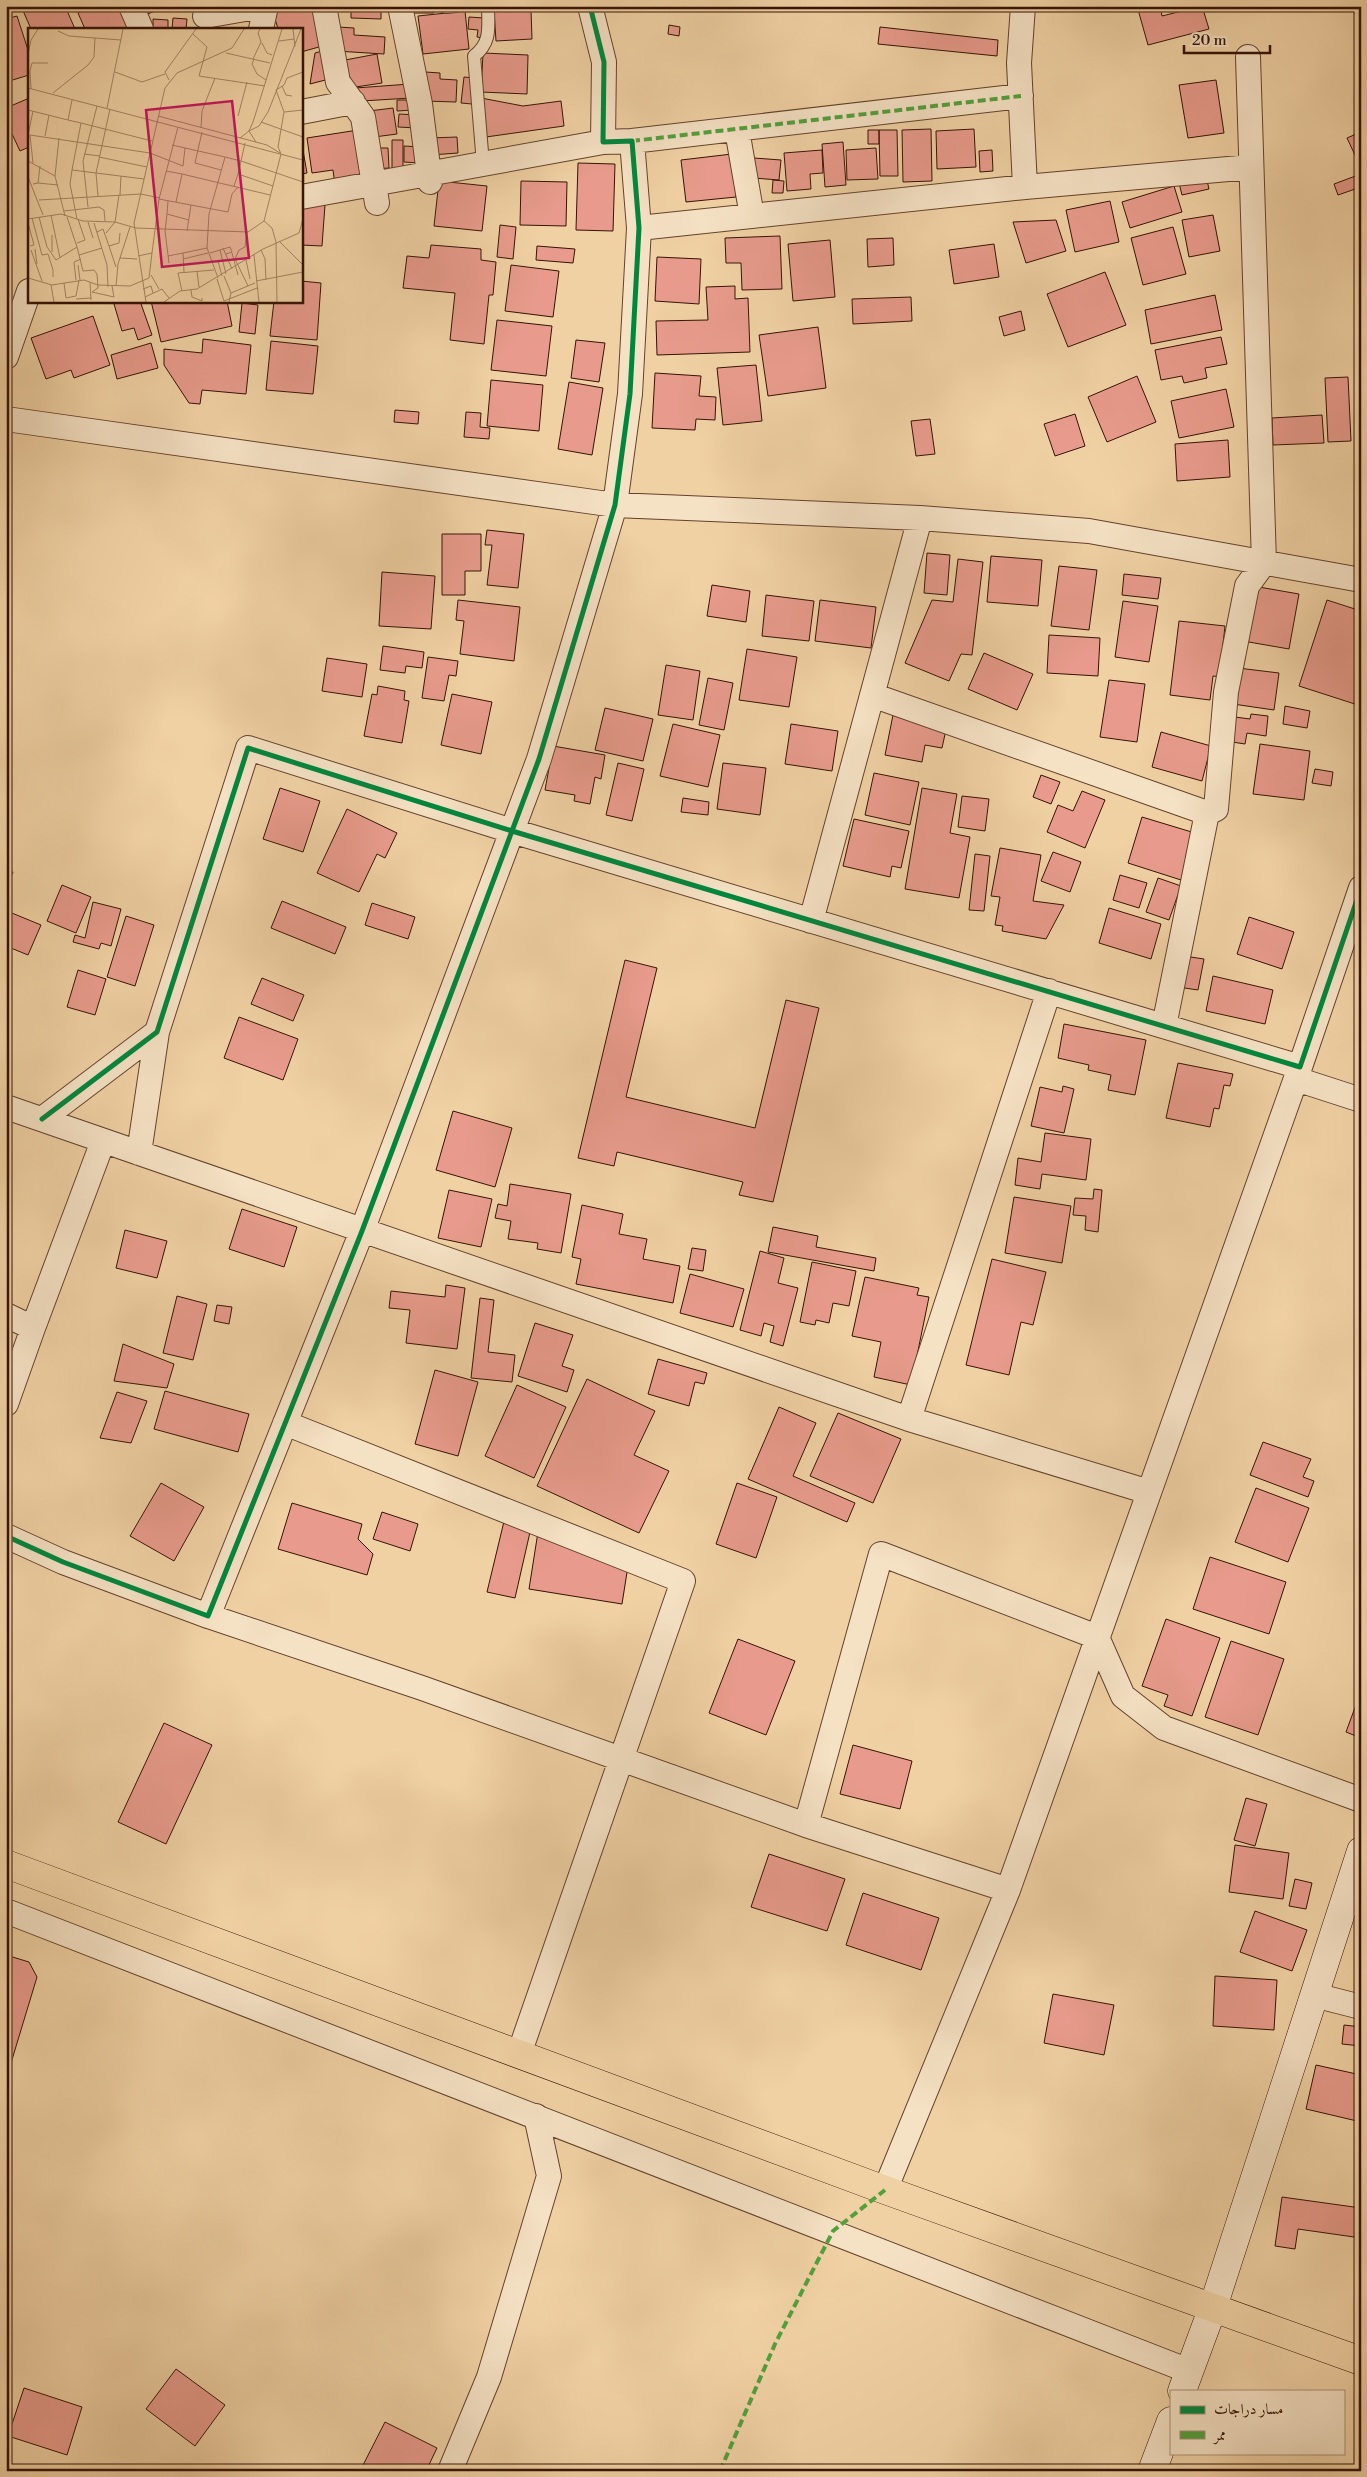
<svg xmlns="http://www.w3.org/2000/svg" width="1367" height="2477" font-family="'Libre Bodoni',Amiri,serif">
<style>
.building{fill:#e89b8c;stroke:#361305}
.lines{fill:none;stroke-linecap:round;stroke-linejoin:round}
.lane-casing{stroke:#64422d;stroke-width:14}
.street-casing{stroke:#64422d;stroke-width:26}
.secondary-casing{stroke:#361305;stroke-width:29}
.primary-casing{stroke:#361305;stroke-width:29}
.lane{stroke:#f5e1c4;stroke-width:12}
.street{stroke:#f5e1c4;stroke-width:24}
.secondary{stroke:#f5e1c4;stroke-width:28}
.primary{stroke:#f0d1a4;stroke-width:28}
.quiet{stroke:#53a03d;stroke-width:4;stroke-dasharray:8 4;stroke-linecap:butt}
.cycleway-casing{stroke:#f5e1c4;stroke-width:8}
.cycleway{stroke:#00873e;stroke-width:5}
.inset-road{fill:none;stroke:#a68564;stroke-width:1}
.view{fill:#c2185b;fill-opacity:0.15;stroke:#c2185b;stroke-width:2.5}
.inset-edge{fill:none;stroke:#361305;stroke-width:2.5}
</style>
<rect width="100%" height="100%" fill="#f0d1a4"/>
<filter id="stains"><feTurbulence type="fractalNoise" baseFrequency=".004" numOctaves="4"/><feColorMatrix values="0 0 0 0 .2 0 0 0 0 .09 0 0 0 0 .02 0 0 0 .5 -.17"/></filter>
<radialGradient id="worn" r=".72"><stop offset=".6" stop-color="#630" stop-opacity="0"/><stop offset="1" stop-color="#630" stop-opacity=".3"/></radialGradient>
<path class="building" d="M21 6H65L75 29H31Z
M93 6H120L130 29H85L78 13Z
M136 6H168L140 17Z
M278 6H316L326 45 301 52V29H278L272 8Z
M351 6H381V19L351 18Z
M407 6H434V13H407Z
M1137 6H1160L1162 16 1202 6 1209 29 1148 45Z
M531 10 532 39 496 41 494 11Z
M465 11 469 49 423 54 418 16Z
M1361 11V27H1357L1355 12Z
M17 16 29 53V75L6 82V19Z
M469 17 484 18 483 38 477 37 478 30 468 29Z
M173 18 187 19 186 29H172Z
M153 19 168 20V29H153Z
M669 25 680 27 679 36 668 34Z
M338 27 354 28V35L385 37 384 54 336 51Z
M880 27 998 40 997 56 878 44Z
M326 50 333 78 310 84 315 53Z
M483 53 528 55 527 94 481 92Z
M377 54 382 83 349 88 345 60Z
M425 72 440 73V79L457 80 456 102 424 101Z
M464 77 474 78 472 104 461 103Z
M1216 80 1224 133 1188 138 1179 85Z
M410 84 411 98 361 101 355 88Z
M481 98 523 106 561 101 564 126 486 137Z
M27 99 29 103V147L20 151 6 121V108Z
M397 100H413V110L397 111Z
M393 108 397 134 374 137 369 111Z
M399 114 417 115V128L398 127Z
M931 129 932 181 903 182 902 130Z
M974 129 976 167 937 169 936 131Z
M358 130 366 180 335 185 333 170 312 173 307 138Z
M868 130H879V144H868Z
M879 130H897L898 176H880Z
M1361 132V168L1347 138Z
M457 137 458 153 431 155 429 138Z
M301 139 307 173 301 174Z
M392 140H403V172H392Z
M843 142 846 185 825 187 822 144Z
M404 146 421 147 420 163 404 162Z
M373 148H388L389 168 374 169Z
M876 148 878 179 847 180 846 150Z
M822 150 823 173 810 174 811 189 787 191 784 153Z
M992 150 993 171 980 172 979 151Z
M732 154 736 197 686 202 681 160Z
M754 158 781 160 779 180 753 178Z
M578 163 615 164 613 231 576 230Z
M1205 172 1209 189 1182 195 1178 179Z
M1361 174V187L1338 195 1334 184Z
M773 180 784 181 783 193H772Z
M439 181 487 186 482 231 434 226Z
M521 181 567 182 566 226 520 225Z
M1174 186 1182 212 1130 228 1122 202Z
M1110 201 1119 242 1075 252 1066 210Z
M301 203 325 205 322 246 301 245Z
M1213 215 1220 251 1189 257 1182 220Z
M1056 220 1066 251 1026 263 1013 222Z
M500 225 516 227 513 259 497 257Z
M1173 227 1186 274 1143 285 1131 238Z
M780 236 782 289 742 290 741 263H726L725 238Z
M893 238 894 265 868 267 867 239Z
M830 240 835 297 793 301 788 244Z
M994 244 999 277 954 284 949 250Z
M431 245 481 249V260L496 262 493 295H489L484 344 450 340 455 293 403 288 407 256 429 258Z
M537 246 575 249 573 263 536 260Z
M657 257 701 259 699 304 655 301Z
M511 265 559 271 553 317 505 311Z
M1105 272 1126 325 1068 347 1047 294Z
M301 281 321 283 317 340 270 336 274 301H301Z
M735 286V299L748 298 750 352 657 355 656 321 708 320 706 287Z
M1215 295 1222 330 1151 344 1145 310Z
M911 297 912 321 853 324 852 299Z
M123 301H140L152 335 138 340 134 328 122 331 114 304Z
M151 301H227L232 326 161 342Z
M242 303 258 305 255 334 239 332Z
M1021 311 1025 330 1004 336 999 317Z
M93 316 110 365 74 378 71 370 46 379 31 338Z
M497 320 552 326 546 376 491 370Z
M818 327 826 388 768 396 759 335Z
M1221 337 1227 364 1205 368 1207 378 1184 383 1182 376 1161 380 1155 350Z
M203 339 251 345 246 394 202 390 200 404 189 403 164 365V349L202 353Z
M576 340 605 343 599 382 571 378Z
M271 341 318 346 313 394 266 390Z
M151 343 158 368 117 379 111 355Z
M756 365 762 421 723 425 717 368Z
M655 373 701 376 699 396 716 397 715 420 696 419 695 430 652 428Z
M1137 376 1156 422 1107 442 1088 397Z
M1348 377 1351 441 1328 442 1325 378Z
M491 380 543 385 539 431 487 426Z
M569 382 603 388 592 455 558 449Z
M1226 389 1234 427 1179 438 1171 401Z
M395 410 419 412 418 424 394 422Z
M466 412 481 413 480 427 490 428 489 439 464 437Z
M1075 414 1085 446 1055 456 1044 424Z
M1322 415 1324 443 1273 445 1272 418Z
M930 419 935 454 916 456 911 421Z
M1228 440 1230 477 1177 481 1175 444Z
M487 530 524 534 518 588 487 585 492 545H485Z
M442 534H481V571H465V595H442Z
M927 553 950 555 947 595 924 593Z
M991 556 1042 560 1038 606 987 602Z
M958 559 983 562 972 655 961 654 949 681 905 663 932 600 953 602Z
M1059 566 1097 570 1089 630 1051 626Z
M382 572 435 576 431 629 379 626Z
M1124 574 1161 578 1158 599 1122 595Z
M712 585 750 591 746 622 707 616Z
M1253 586 1299 594 1289 649 1243 641Z
M766 595 814 601 809 641 762 636Z
M458 600 520 607 514 661 460 654 464 621 456 620Z
M820 600 876 607 871 648 815 641Z
M1327 600 1361 611V706L1299 686Z
M1123 601 1158 606 1149 662 1115 657Z
M1179 621 1225 626 1221 663 1224 677 1213 676 1210 700 1170 695Z
M1049 635 1100 638 1098 676 1047 673Z
M383 646 424 652 422 668 406 666 405 673 380 670Z
M747 649 797 657 789 707 739 700Z
M984 653 1033 674 1017 710 968 689Z
M428 657 458 661 456 676 449 675 444 701 422 698Z
M327 658 367 664 362 697 322 691Z
M666 665 700 671 693 720 658 715Z
M1238 668 1279 673 1274 710 1233 704Z
M708 678 733 683 724 730 699 725Z
M1109 680 1145 684 1137 742 1100 737Z
M378 686 405 691 404 700 409 701 402 743 364 736 372 694 377 695Z
M452 694 492 702 481 754 441 745Z
M1285 706 1310 711 1307 728 1283 724Z
M605 708 653 719 643 761 595 750Z
M1251 714 1268 716 1266 736 1247 733 1245 744 1232 742 1235 717 1250 719Z
M893 715 947 725 942 748 925 745 922 762 885 755Z
M673 724 720 735 708 787 660 776Z
M791 724 838 731 832 771 785 764Z
M1161 732 1211 746 1202 781 1152 767Z
M1260 744 1310 751 1304 800 1253 794Z
M553 746 605 755 601 779 595 777 590 804 574 801 575 795 545 790Z
M618 763 644 769 632 821 606 815Z
M723 763 766 768 760 815 717 809Z
M1315 769 1333 772 1331 786 1312 783Z
M874 773 919 782 910 825 865 815Z
M1041 775 1060 782 1051 804 1033 797Z
M280 788 320 801 303 852 263 839Z
M922 788 957 794 950 833 970 837 959 898 905 889Z
M1082 791 1105 800 1085 848 1047 832 1058 805 1073 811Z
M962 796 989 799 985 831 958 827Z
M683 798 709 802 708 815 681 812Z
M347 809 397 833 385 858 377 854 359 892 317 873Z
M1142 817 1195 833 1181 880 1128 863Z
M854 819 909 831 901 868 892 866 890 877 843 866Z
M1000 848 1041 855 1033 901 1064 905 1046 939 1002 931 1003 926 995 925 1000 897 991 896Z
M1053 852 1081 862 1070 892 1041 881Z
M975 854 990 856 984 911 969 910Z
M6 869 13 872 6 890Z
M1120 875 1147 883 1139 908 1113 900Z
M1158 878 1181 886 1169 920 1146 912Z
M62 885 91 897 76 933 47 921Z
M282 901 346 927 335 954 271 928Z
M93 902 121 909 111 946 101 943 99 949 73 942 75 935 85 938Z
M372 903 415 917 408 939 365 925Z
M1109 908 1161 924 1151 959 1099 943Z
M7 911 41 925 28 955 6 946Z
M126 916 154 925 135 986 107 977Z
M1249 917 1294 932 1282 969 1237 954Z
M1184 956 1204 959 1198 990 1178 987Z
M625 960 657 968 626 1097 755 1128 786 1000 819 1008 773 1202 739 1195 743 1182 617 1152 614 1166 578 1158Z
M78 970 106 979 95 1015 67 1007Z
M1213 976 1273 990 1265 1024 1206 1011Z
M262 978 304 995 293 1021 251 1004Z
M239 1017 298 1039 283 1080 224 1058Z
M1064 1024 1146 1040 1135 1095 1108 1090 1111 1075 1088 1070 1089 1065 1058 1058Z
M1178 1063 1233 1074 1230 1086 1224 1085 1219 1109 1214 1108 1210 1127 1166 1118Z
M1063 1086 1074 1089 1064 1133 1031 1126 1040 1087 1062 1092Z
M453 1111 512 1128 495 1187 436 1170Z
M1045 1133 1091 1139 1086 1180 1042 1174 1040 1189 1015 1185 1018 1158 1041 1162Z
M510 1184 571 1194 561 1253 537 1249 538 1243 508 1239 511 1221 495 1218 498 1204 507 1206Z
M1094 1189 1102 1190 1098 1232 1085 1230 1086 1216 1073 1215 1075 1198 1093 1199Z
M449 1190 492 1199 481 1247 438 1238Z
M1014 1197 1071 1206 1062 1263 1005 1253Z
M582 1205 623 1214 619 1234 647 1239 643 1259 680 1266 673 1303 576 1284 581 1259 572 1257Z
M242 1209 297 1227 284 1267 229 1249Z
M773 1227 818 1236 816 1247 876 1258 874 1271 768 1252Z
M125 1230 167 1241 157 1278 116 1268Z
M692 1248 706 1250 703 1271 688 1269Z
M760 1251 784 1258 778 1283 798 1288 783 1346 770 1342 774 1326 764 1323 761 1336 740 1330Z
M992 1259 1046 1272 1033 1325 1021 1322 1009 1375 966 1365Z
M812 1262 856 1271 849 1306 833 1303 829 1323 816 1320 815 1325 800 1322Z
M690 1274 744 1289 733 1327 680 1313Z
M865 1277 919 1288 917 1295 929 1297 911 1385 874 1377 881 1342 852 1336Z
M446 1285 465 1288 457 1349 406 1343 410 1310 389 1308 391 1291 445 1297Z
M177 1296 207 1304 193 1360 163 1353Z
M480 1298 494 1300 488 1352 515 1355 512 1382 471 1378Z
M217 1305 232 1307 229 1324 214 1321Z
M535 1323 573 1335 562 1366 574 1370 567 1392 518 1376Z
M123 1344 174 1364 167 1388 114 1381Z
M658 1359 707 1373 704 1384 695 1382 689 1406 648 1394Z
M435 1370 478 1382 458 1456 415 1444Z
M587 1379 655 1411 634 1455 669 1471 639 1533 537 1486Z
M517 1385 566 1407 534 1478 485 1456Z
M165 1391 249 1414 238 1452 154 1429Z
M117 1392 147 1401 131 1443 100 1438Z
M779 1407 816 1423 793 1476 855 1503 847 1522 748 1479Z
M838 1413 901 1439 873 1503 810 1476Z
M1263 1442 1311 1459 1303 1477 1314 1481 1308 1497 1250 1475Z
M161 1483 204 1507 174 1561 130 1536Z
M737 1483 777 1497 756 1558 716 1544Z
M1256 1488 1309 1508 1288 1562 1235 1542Z
M292 1503 362 1524 358 1539 373 1554 367 1575 278 1549Z
M382 1512 418 1524 410 1551 373 1539Z
M506 1513 533 1519 515 1598 487 1592Z
M538 1532 631 1547 622 1604 529 1589Z
M1210 1557 1286 1582 1269 1634 1193 1609Z
M1166 1619 1220 1638 1192 1716 1164 1706 1168 1695 1142 1686Z
M738 1639 795 1661 766 1735 709 1713Z
M1231 1641 1284 1659 1258 1735 1205 1717Z
M1357 1702 1361 1704V1738L1346 1732Z
M164 1723 212 1745 166 1844 118 1822Z
M853 1745 912 1761 900 1809 840 1794Z
M1246 1798 1267 1804 1255 1846 1234 1840Z
M1235 1845 1289 1853 1283 1899 1229 1892Z
M769 1854 845 1879 827 1931 751 1907Z
M1295 1879 1312 1883 1306 1909 1289 1906Z
M863 1893 939 1918 921 1970 846 1945Z
M1255 1911 1307 1930 1292 1971 1240 1952Z
M6 1955 29 1962 37 1977 11 2063 6 2062Z
M1215 1976 1277 1980 1274 2030 1213 2026Z
M1053 1994 1114 2005 1104 2055 1044 2043Z
M1344 2025 1361 2027V2046L1342 2044Z
M1316 2065 1361 2075V2105L1357 2121 1306 2109Z
M1282 2197 1361 2208V2238L1298 2229 1295 2249 1275 2246Z
M176 2369 225 2405 195 2446 146 2409Z
M24 2388 82 2407 67 2455 8 2436Z
M385 2422 437 2448 426 2471H360Z"/>
<g class="lines">
<g class="lane-casing">
<path id="lane" d="M446 7 456 6
M483 164 474 56C492 42 488 27 488 6"/>
</g>
<g class="street-casing">
<path id="street" d="M131 6 141 29
M324 6 338 82 363 117 377 203
M400 6 420 104 430 182
M1023 6 1019 63 1025 187 1251 167
M205 16 262 6
M261 29 266 6
M301 112 353 102
M737 130 752 216
M632 141 1021 96
M301 197 603 142
M639 228 1025 187
M6 357 29 291
M6 419 615 505 920 518 1089 531 1361 580
M872 695 1207 813 1164 1026
M1207 813 1216 809 1226 692 1247 586 1264 563 1248 57
M811 921 920 518
M1296 1079 1361 1100
M6 1107 909 1419 1049 991
M42 1119 157 1032 248 748 512 831 1300 1067 1361 888
M139 1153 157 1032
M6 1315 33 1328 103 1141
M6 1404 33 1328
M909 1419 1149 1492
M285 1423 683 1581 519 2054
M6 1536 63 1562 208 1616 362 1231 539 759 615 505 630 394 639 228 632 141 603 142 604 62 590 6
M208 1616 422 1688 806 1825
M1008 1890 806 1825 881 1554 1097 1637 1123 1696 1164 1728 1361 1800
M6 1911 1189 2371
M1314 1995 1361 2007
M885 2190 1008 1890 1300 1067
M450 2471 489 2377 549 2176 536 2116"/>
</g>
<g class="secondary-casing">
<path id="secondary" d="M1182 2391 1213 2307 1361 1851
M1152 2471 1171 2421"/>
</g>
<g class="primary-casing">
<path id="primary" d="M6 1864 885 2190 1361 2361"/>
</g>
<use href="#lane" class="lane"/>
<use href="#street" class="street"/>
<use href="#secondary" class="secondary"/>
<use href="#primary" class="primary"/>
<path class="quiet" d="M632 141 1021 96
M720 2471 775 2344 833 2231 885 2190"/>
<g class="cycleway-casing">
<path id="cycleway" d="M42 1119 157 1032 248 748 512 831 1300 1067 1361 888
M6 1536 63 1562 208 1616 362 1231 539 759 615 505 630 394 639 228 632 141 603 142 604 62 590 6"/>
</g>
<use href="#cycleway" class="cycleway"/>
</g>
<g transform="translate(28 28)">
<rect width="275" height="275" fill="#f0d1a4"/>
<path class="inset-road" d="M265 1 267 19M30 3 41 8 93 12M165 6 179 19 171 48 237 58M251 13 266 11M234 15 239 25 244 27M198 25 242 35M0 26 3 12 10 1M225 31 233 14 230 5 232 1M226 31 224 36 229 46 238 52M87 44 114 54 137 46M141 52 137 44 168 1M254 58 258 67 264 68M0 60 275 132M3 61 2 43 4 35H20M25 65 60 37 66 29 67 10M79 80 95 1M0 82 40 92 44 72M256 84 275 82M130 88 239 117 252 125M210 88 219 54M40 92 53 95 44 142M233 94 275 109M53 95 124 113M173 100 174 83 187 50M174 104 167 135 193 142M0 107 5 83M17 108 21 87M212 110 221 103 225 94 254 1M228 114 221 103 231 98 240 84 273 1M157 120 197 129M56 126 72 128M71 129 119 139M0 133 27 148 37 188M5 135 2 107 122 125 155 138 157 120 144 117M138 143 154 146M210 146 213 133 275 154M27 148 31 110M0 149 15 187M10 155 30 157M5 156 10 155 12 138M206 158 210 146 245 158M92 167 93 148M70 168 68 145 82 81M131 171 150 99M11 172 113 166 132 170M140 173 139 186 161 192M148 174 154 146 242 167M60 179 55 133 69 78M36 183 71 179 76 182 77 193M139 186 137 203 141 235M23 187 32 230M11 189 19 219 28 232 49 219 39 189M4 190 14 227 20 226 25 242V249M0 191 33 186 55 193 87 194 108 200 220 204 236 193 253 126 250 119 256 84 248 62 256 57 259 50 275 44M49 191 42 156 44 142 116 151M236 193 244 200 248 214 249 274M60 194 65 210M0 195 6 217 2 218M66 195 79 237 80 259M159 203 163 177M219 203 217 219 211 222 207 231 220 258M69 204 75 201 81 218 91 215 92 205M78 205 87 194 91 167M24 207V224M251 213 275 237M49 215 57 212 50 191M81 218 88 239M49 219 55 243 66 242 69 246 70 260 64 264M195 220 204 241M7 221 9 236M3 222 14 253M192 222 198 246M233 222 237 231 238 252M155 225 179 220M182 225 202 219 204 224 198 226M204 225 210 247M51 227 74 220M226 227 231 274M110 228 124 225 131 171 200 184 204 166 210 159M140 228 155 225 156 244M92 230 109 231M155 231 180 225M218 232 222 251M190 233 194 248M50 237 52 252M169 243 171 259M123 247 131 261M196 248 203 265 201 274M0 250 24 257 56 252 70 257 102 258 121 250 124 225M190 250 179 220 181 186 197 129 213 133 217 115M189 251 196 273 229 260M48 252 46 234 53 231M228 253 275 244M62 254 63 272M36 255 38 270 48 268 51 252M23 257 26 274M88 258 90 236 102 199M115 261 123 258 125 265M163 262 164 269 174 273V270M154 263 150 245 186 242M64 264 86 269 84 258M203 265 227 255M117 269 134 261 141 270M48 271 63 270M118 274 106 195 137 60 149 45 204 20 216 1M136 274 152 263 169 261 235 221 271 205 275 191"/>
<path class="view" d="M204 73 221 230 134 239 118 82Z"/>
<rect width="275" height="275" class="inset-edge"/>
</g>
<rect width="1367" height="2477" fill="none" stroke="#f0d1a4" stroke-width="25"/>
<rect x="8" y="8" width="1352" height="2462" fill="none" stroke="#361305" stroke-width="2.5"/>
<rect x="12" y="12" width="1342" height="2452" fill="none" stroke="#361305"/>
<rect x="1170" y="2390" width="175" height="65" fill="#f5e1c4" stroke="#a98f78"/>
<rect x="1180" y="2406" width="25" height="8" fill="#00873e" stroke="#a98f78"/>
<text x="1214" y="2414" font-size="15" fill="#361305">مسار دراجات</text>
<rect x="1180" y="2431" width="25" height="8" fill="#53a03d" stroke="#a98f78"/>
<text x="1214" y="2440" font-size="15" fill="#361305">ممر</text>
<path d="M1184 45v8h86v-8" fill="none" stroke="#361305" stroke-width="2.5"/>
<text x="1192" y="45" font-size="15" fill="#361305" stroke="#f5e1c4" stroke-width="4" paint-order="stroke">20 m</text>
<rect width="100%" height="100%" filter="url(#stains)"/>
<rect width="100%" height="100%" fill="url(#worn)"/>
</svg>
